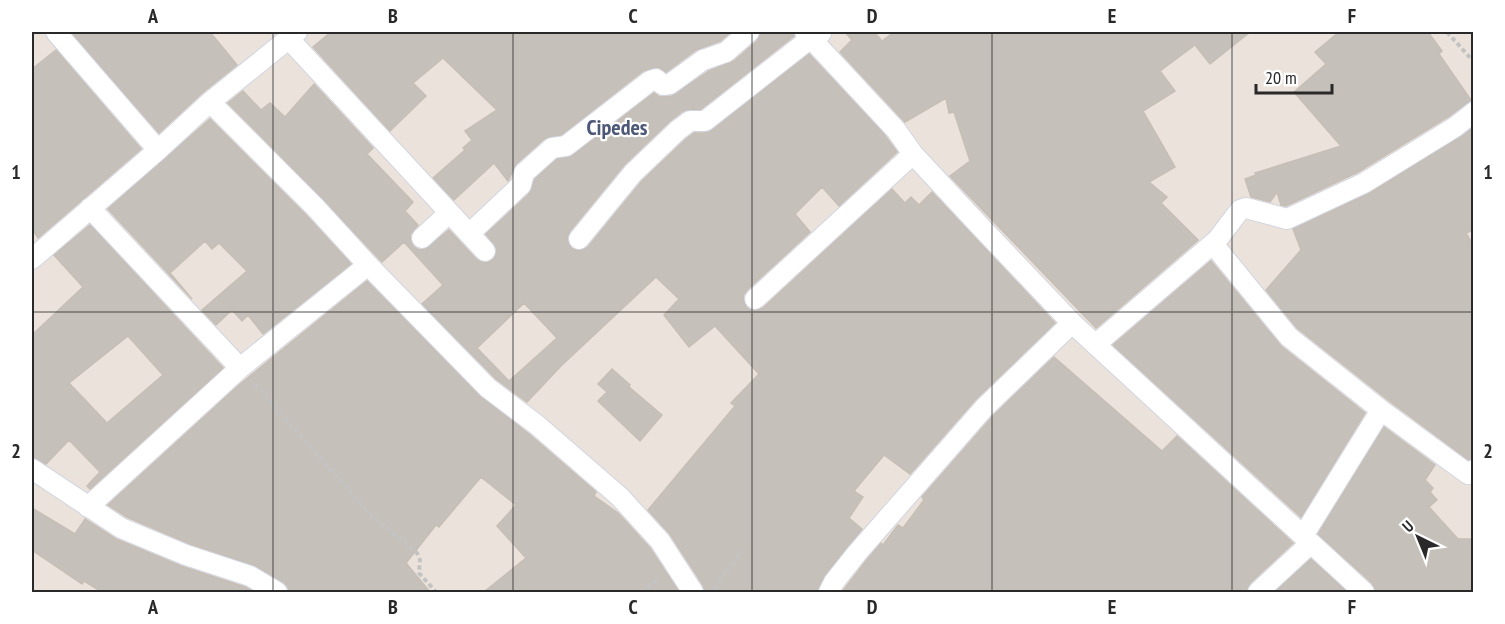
<svg xmlns="http://www.w3.org/2000/svg" width="1505" height="624" font-family="'PT Sans Narrow',sans-serif">
<style>
.building{fill:#c6c0bb;stroke:#c6beb5;stroke-width:1.5;fill-rule:evenodd}
.lines{fill:none;stroke-linecap:round;stroke-linejoin:round}
.minor-casing{stroke:#d1d5e1;stroke-width:22}
.path{stroke:#c3c3c3;stroke-width:4;stroke-dasharray:4.5 3;stroke-linecap:butt}
.minor{stroke:#fff;stroke-width:20}
.grid{fill:none;stroke:#292929;stroke-width:1.5;stroke-opacity:0.55}
.labels{text-anchor:middle;dominant-baseline:central;stroke-width:4.5;stroke-linejoin:round;paint-order:stroke}
.district-label{font-size:22px;font-weight:bold;fill:#4c5877;stroke:#fff}
.neatline{fill:none;stroke:#292929;stroke-width:2}
.grid-label{font-size:20px;text-anchor:middle;font-weight:bold;fill:#292929}
</style>
<rect width="100%" height="100%" fill="#ebe3db"/>
<path class="building" d="M71 32H210L237 65 202 93 159 133Z
M331 32H731L720 41 696 50 666 72 658 67 643 71 561 135 544 139 516 164 508 181 494 163 454 200 433 178 465 150 463 148 472 140 465 131 497 110 443 58 413 83 426 96 390 131 313 47Z
M761 32H793L794 36 701 109 683 111 670 121 624 165 570 231 567 238 571 248 578 251 588 247 642 181 686 139 694 133H705L712 130 809 54 883 133 897 152 839 206 822 187 795 214 810 232 747 290 743 296 746 307 752 311 763 308 892 189 905 203 911 197 919 205 932 192 1055 323 975 400 910 474 884 455 854 491 863 497 849 518 862 529 825 575 817 592H705L703 585 670 534 648 510 735 406 731 403 759 374 715 326 689 347 664 315 679 299 656 277 562 365 527 402 496 379 422 304 443 285 404 242 382 262 323 199 228 103 243 91 261 110 270 103 285 117 314 84 373 148 367 154 413 202 405 211 418 225 410 235 411 241 414 247 419 250 425 249 449 230 476 259 487 263 494 259 497 249 486 234 529 194 535 179 557 159 573 155 654 93 660 97 672 96 709 71 734 61 757 41ZM524 303 557 338 509 381 477 348Z
M845 32H874L882 41 894 32H1250L1210 64 1195 45 1160 71 1175 91 1143 111 1175 167 1149 182 1167 197 1161 203 1198 240 1096 328 950 176 970 161 954 112 949 113 946 98 905 122 840 52 852 40Z
M1339 32H1428L1442 51 1439 54 1471 100 1448 117 1358 172 1286 206 1281 205 1277 192 1270 202 1251 197 1245 179 1256 175 1255 173 1341 146 1294 92 1326 64 1315 52Z
M56 50 141 149 38 238 32 229V69Z
M210 119 306 215 351 264 263 334 248 315 242 321 232 310 216 325 202 310 247 271 219 243 212 249 205 241 170 273 192 299 108 209Z
M1473 128V230L1466 233 1473 245V458L1469 460 1388 400 1297 328 1266 290 1301 250 1293 229 1370 193Z
M90 225 223 368 90 489 87 486 100 472 69 440 46 464 32 457V335L83 287 54 255ZM128 336 163 375 107 423 69 383Z
M1211 261 1281 346 1365 413 1301 517 1113 345Z
M367 281 480 396 529 434 596 492 594 496 618 513 650 548 679 592H484L526 558 497 526 516 505 481 477 439 527 436 525 406 563 430 592H289L288 587 283 582 256 566 190 544 127 517 108 505 239 385Z
M1054 357 1162 451 1177 436 1293 543 1250 583 1246 592H842L866 561 881 543 883 545 898 525 903 528 924 500 922 497 993 416Z
M612 369 630 385 629 387 662 415 640 441 598 401 607 392 598 384Z
M1384 427 1435 465 1425 480 1433 488 1430 492 1437 500 1429 507 1458 539H1473V592H1376L1372 583 1318 534Z
M32 508 75 534 85 519 116 539 181 566 245 587 254 592H102L84 581 82 584 32 550Z
M1311 559 1347 592H1275Z"/>
<g class="lines">
<g class="minor-casing">
<path id="minor" d="M56 32 158 150
M805 32 896 130 913 154 978 224 1072 323 1364 592
M288 38 485 251
M210 102 315 207 368 265 488 388 537 425 620 497 660 541 693 592
M90 208 240 368
M469 234 521 185 524 173 552 148 566 146 650 81 656 79 663 85 670 84 703 60 726 52 749 32
M422 238 449 213
M579 239 633 173 678 130 690 121H705L811 38 821 33
M1213 244 1289 337 1381 410 1468 474 1474 470
M32 259 158 150 210 102 297 32
M755 299 913 154
M1096 344 1217 240 1240 210 1246 208 1287 219 1364 183 1455 127 1474 112
M32 469 121 528 186 555 250 576 277 592
M88 507 240 368 368 265
M1303 536 1381 410
M829 592 834 582 857 553 984 408 1072 323
M1258 592 1311 543"/>
</g>
<path class="path" d="M1447 32 1474 62
M255 384 371 515 417 553 420 560 419 573 436 592
M714 589 742 551
M641 592 659 579"/>
<use href="#minor" class="minor"/>
</g>
<path class="grid" d="M273 32V592M513 32V592M752 32V592M992 32V592M1232 32V592M32 312H1474"/>
<g class="labels">
<g class="district-label">
<text x="617" y="127">Cipedes</text>
</g>
</g>
<rect width="1505" height="624" fill="none" stroke="#ffffff" stroke-width="66"/>
<g transform="translate(1418 537) rotate(317)" stroke="#ffffff" stroke-width="4.5" paint-order="stroke">
<path d="M0-4.5L10 22L0 15L-10 22Z" fill="#292929"/>
<text y="-9" font-size="16" font-weight="bold" text-anchor="middle" fill="#292929">U</text>
</g>
<path d="M1256 84v9h76v-9" fill="none" stroke="#292929" stroke-width="3"/>
<text x="1265" y="84" font-size="18" fill="#292929" stroke="#ffffff" stroke-width="4.5" paint-order="stroke">20 m</text>
<rect x="33" y="33" width="1439" height="558" class="neatline"/>
<g class="grid-label">
<text x="153" y="23">A</text>
<text x="393" y="23">B</text>
<text x="633" y="23">C</text>
<text x="872" y="23">D</text>
<text x="1112" y="23">E</text>
<text x="1352" y="23">F</text>
<text x="16" y="179">1</text>
<text x="1488" y="179">1</text>
<text x="16" y="458">2</text>
<text x="1488" y="458">2</text>
<text x="153" y="614">A</text>
<text x="393" y="614">B</text>
<text x="633" y="614">C</text>
<text x="872" y="614">D</text>
<text x="1112" y="614">E</text>
<text x="1352" y="614">F</text>
</g>
</svg>
